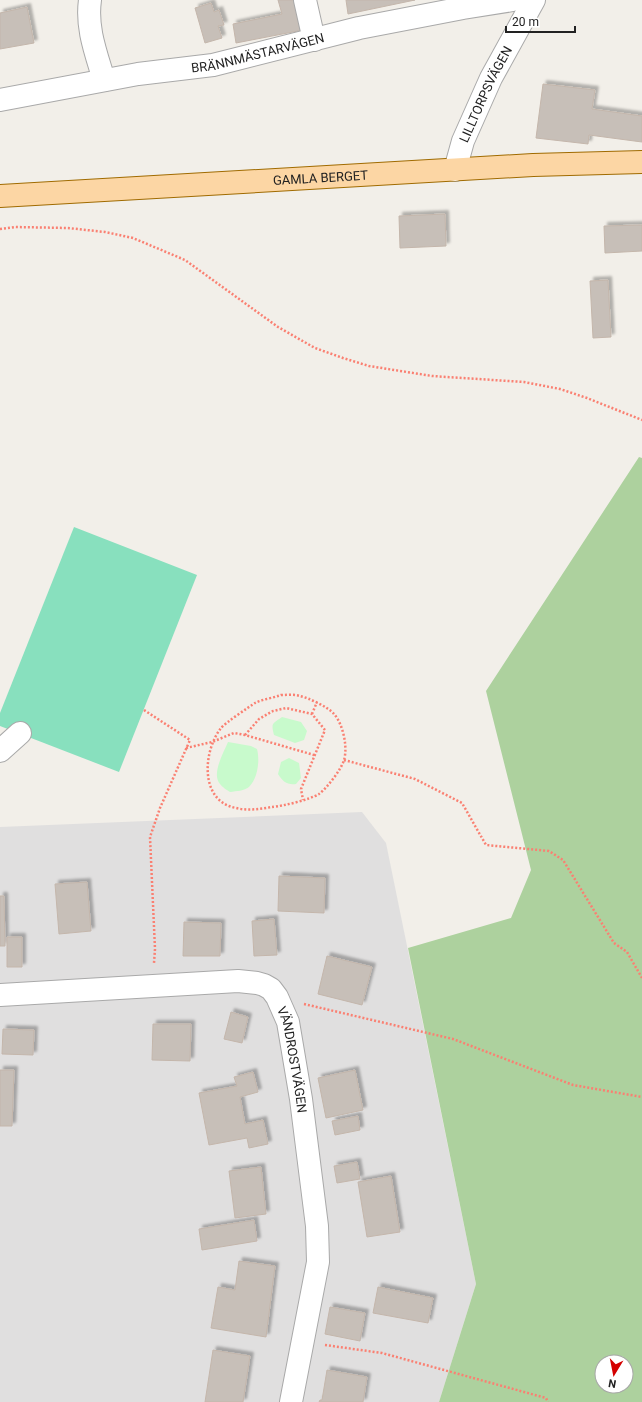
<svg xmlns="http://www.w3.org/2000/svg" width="642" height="1402" font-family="Roboto,sans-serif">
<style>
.residential{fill:#e0dfdf}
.forest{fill:#add19e;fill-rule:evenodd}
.park{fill:#c8facc}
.pitch{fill:#88e0be}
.building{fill:#c7bfb8;stroke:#c4b6ab;filter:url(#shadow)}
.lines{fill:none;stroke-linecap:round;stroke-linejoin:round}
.minor-casing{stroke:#a9a9a9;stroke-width:24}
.major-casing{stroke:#a06b00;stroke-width:24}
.path{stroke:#fa8072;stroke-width:2.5;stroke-dasharray:2 2;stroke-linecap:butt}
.minor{stroke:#fff;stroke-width:22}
.major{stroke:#fcd6a4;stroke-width:22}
.labels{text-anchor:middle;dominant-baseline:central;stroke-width:3;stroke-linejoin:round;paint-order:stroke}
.street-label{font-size:13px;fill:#222;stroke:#fff}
</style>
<defs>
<filter id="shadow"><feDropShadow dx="3.5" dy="-3.5" stdDeviation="1" flood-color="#0004"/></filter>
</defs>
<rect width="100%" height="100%" fill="#f2efe9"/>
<path class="residential" d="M362 812 386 843 476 1284 439 1402H0V827Z"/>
<path class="forest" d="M639 457 642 458V1402H439L476 1284 408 948 511 918 531 870 486 691ZM602 1362H626V1386H602Z"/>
<path class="park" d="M282 717 301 722 307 731 304 740 295 743 274 735C271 723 272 724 282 717Z
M228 742 251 746 257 749C260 760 258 778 249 787 244 791 237 791 230 792 227 790 222 787 220 784 211 774 224 752 228 742Z
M289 758 299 763 301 778 296 784C287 785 283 782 278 774L281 762Z"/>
<path class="pitch" d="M74 527 197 575 119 772 0 726V713Z"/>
<path class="building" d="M278 0H295L303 30 236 43 233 24 282 14Z
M346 0H415L348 14Z
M211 3 214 12 219 10 224 25 218 26 222 38 205 43 195 8Z
M27 7 34 43 0 49V13Z
M543 84 595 90 592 109 642 116V142L589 135 588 144 536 138Z
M445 214 446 246 400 248 399 216Z
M642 225V251L605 253 604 226Z
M608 280 611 337 593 338 590 281Z
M279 876 325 878 324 913 278 911Z
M87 882 91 931 59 934 55 884Z
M0 896H4L5 946H0Z
M274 919 277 955 254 956 252 921Z
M184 922 221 923 220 956H183Z
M7 937H22V967H7Z
M327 956 372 967 362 1005 318 994Z
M231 1012 248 1017 242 1043 224 1039Z
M153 1024H191L190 1061 152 1060Z
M3 1029 34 1030 33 1055 2 1054Z
M0 1070H14L12 1126H0Z
M355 1070 363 1110 326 1118 318 1078Z
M253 1072 258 1092 240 1097 245 1124 263 1120 268 1144 249 1148 247 1138 209 1145 199 1093 237 1086 234 1077Z
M358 1116 360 1130 335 1135 332 1121Z
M357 1162 360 1179 337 1183 334 1166Z
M261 1167 266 1214 235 1218 229 1171Z
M391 1176 400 1232 367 1237 358 1182Z
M254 1220 257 1241 202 1250 199 1229Z
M239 1261 275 1266 266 1337 211 1328 218 1287 235 1290Z
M378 1287 433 1298 428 1323 373 1313Z
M330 1307 365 1313 360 1341 325 1334Z
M213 1350 250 1356 243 1402H205Z
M327 1370 367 1377 363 1402H319L320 1400H322Z"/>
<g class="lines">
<g class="minor-casing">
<g id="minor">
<path d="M90 0C86 28 96 53 104 80"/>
<path d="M305 0 314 40"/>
<path id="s1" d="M0 100 138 74 213 65 359 28 463 8 513 0"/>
<path id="s2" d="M455 170 463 141 491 78 534 0"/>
<path d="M0 751 20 733"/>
<path id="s3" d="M0 995 238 981 257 983 264 985 271 989 277 997 288 1022 301 1099 317 1226 318 1262 291 1402"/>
</g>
</g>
<g class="major-casing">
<g id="major">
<path id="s4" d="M0 196 533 165 642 162"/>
</g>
</g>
<path class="path" d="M0 229 15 227 68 228 105 232 133 238 185 260 278 327 315 348 343 358 369 366 432 376 524 382 560 389 587 398 642 420
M281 695C287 695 294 694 300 696 309 698 328 707 334 714 343 724 348 747 344 760 341 770 327 788 319 794 309 800 283 806 272 807 260 809 248 811 236 808 199 801 203 751 221 728 225 723 249 707 255 703 263 699 273 698 281 695Z
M144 710 190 740 160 808 150 837 155 949 154 963
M312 714 317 702
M245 735 259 719 273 711 286 708 312 714 325 730 301 789 303 800
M186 748 212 742 234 733 245 735 314 755
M344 760 415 779 462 803 486 845 549 851 563 860 614 943 627 952 642 978
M304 1004 453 1039 573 1085 642 1097
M325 1345 382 1353 546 1398 548 1402"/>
<use href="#minor" class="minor"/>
<use href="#major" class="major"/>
</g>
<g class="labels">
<g class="street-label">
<text stroke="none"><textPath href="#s1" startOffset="262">BRÄNNMÄSTARVÄGEN</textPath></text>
<text stroke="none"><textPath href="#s2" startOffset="82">LILLTORPSVÄGEN</textPath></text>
<text stroke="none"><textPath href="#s4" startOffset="321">GAMLA BERGET</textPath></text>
<text stroke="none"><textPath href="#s3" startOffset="348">VÄNDROSTVÄGEN</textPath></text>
</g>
</g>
<g transform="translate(614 1374) rotate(190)"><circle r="19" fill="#ffffff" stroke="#a7a7a7"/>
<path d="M0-3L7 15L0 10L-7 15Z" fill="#d40000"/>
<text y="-6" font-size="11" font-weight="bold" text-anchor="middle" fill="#222222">N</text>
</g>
<path d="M506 26v6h69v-6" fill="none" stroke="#222222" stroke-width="2"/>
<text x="512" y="26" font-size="12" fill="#222222" stroke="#ffffff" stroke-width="3" paint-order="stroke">20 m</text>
</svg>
